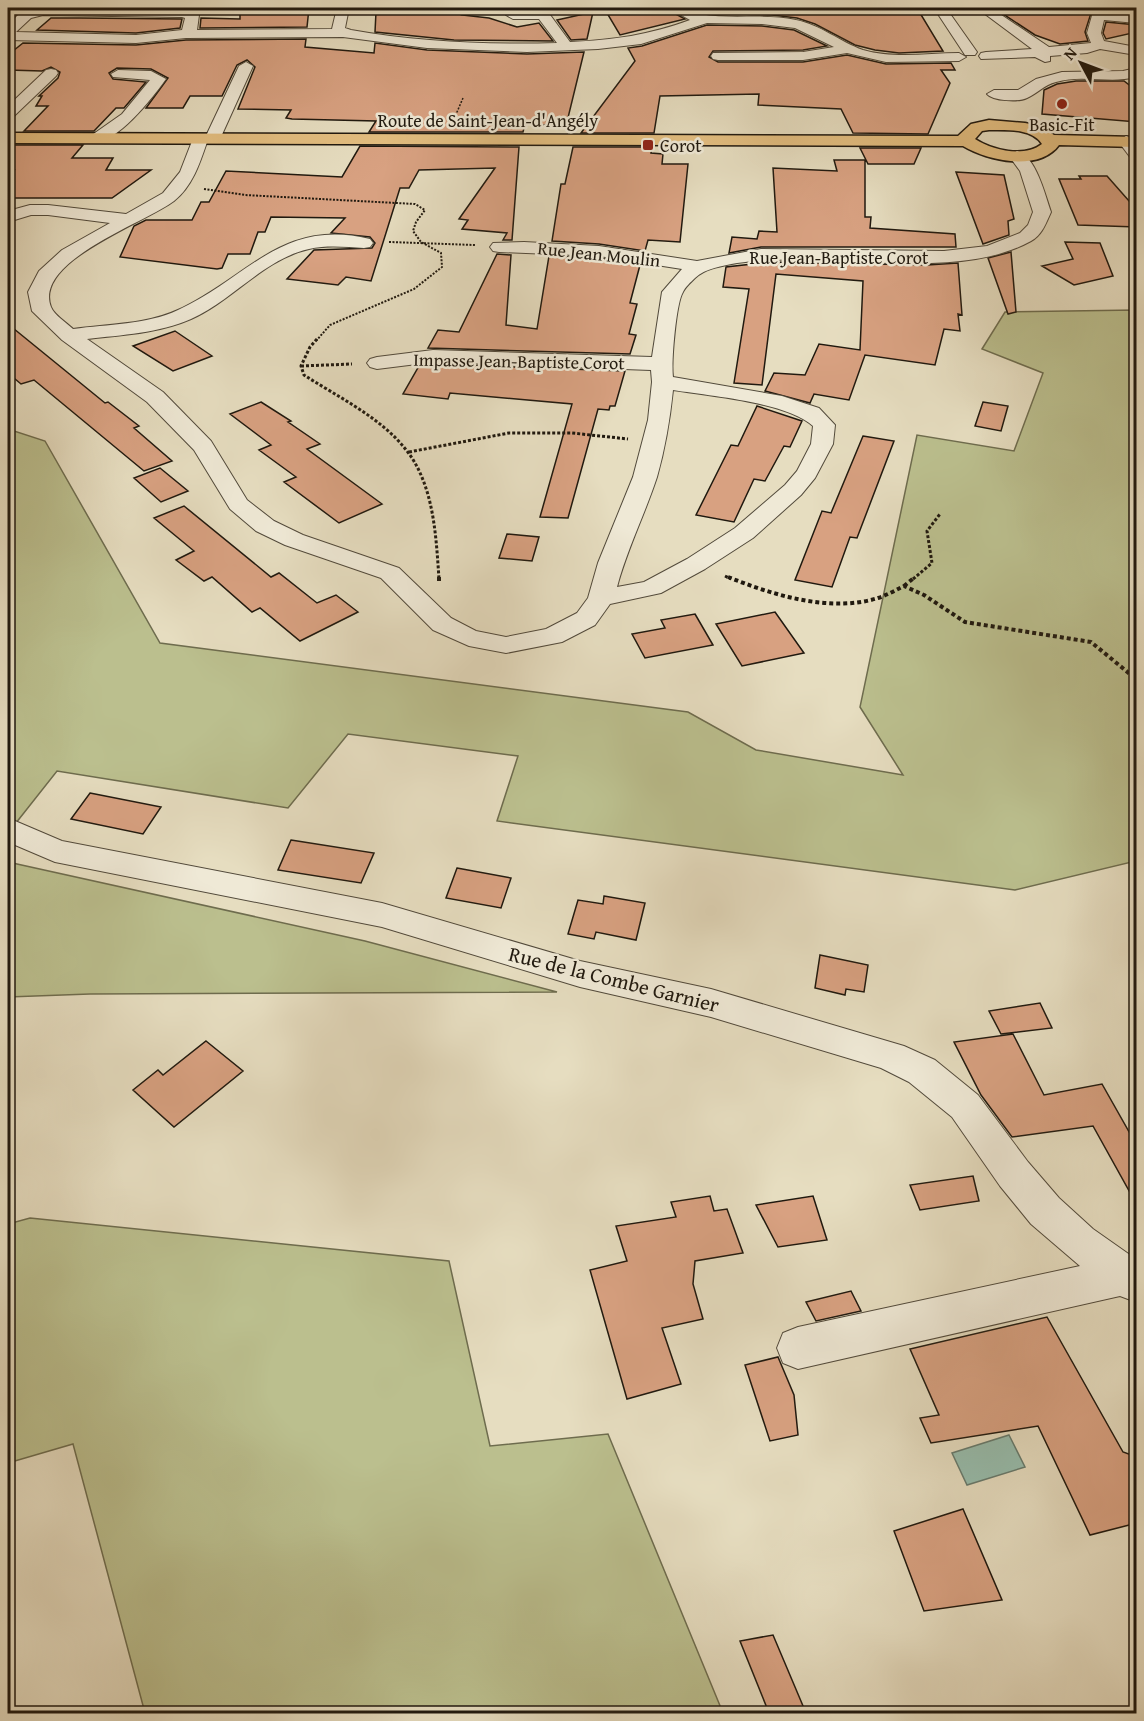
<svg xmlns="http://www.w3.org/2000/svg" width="1144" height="1721" font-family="'Gentium Book Plus',serif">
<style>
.green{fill:#bbbf8e;stroke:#6e6c4e;stroke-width:1.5}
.water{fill:#97bdad;stroke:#677b6e;stroke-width:1.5}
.building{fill:#d8a181;stroke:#20190f;stroke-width:1.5}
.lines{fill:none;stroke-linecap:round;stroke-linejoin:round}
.minor-casing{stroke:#524a3b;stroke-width:2}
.major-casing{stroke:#20190f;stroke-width:3}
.path-far3{stroke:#20190f;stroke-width:1.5;stroke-dasharray:2 1.5;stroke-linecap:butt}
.path-far2{stroke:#20190f;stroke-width:2;stroke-dasharray:2 1.5;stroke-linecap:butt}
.path-far1{stroke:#20190f;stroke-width:3;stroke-dasharray:3 2;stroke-linecap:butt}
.path{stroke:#20190f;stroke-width:4;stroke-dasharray:4 3;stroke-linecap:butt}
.minor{fill:#efe9d6;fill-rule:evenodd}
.major{fill:#e3be80;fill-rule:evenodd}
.poi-dot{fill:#8f2418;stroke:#efe9d6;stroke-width:2}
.labels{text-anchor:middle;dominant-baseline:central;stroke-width:5;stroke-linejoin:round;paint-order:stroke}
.far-street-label{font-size:18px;fill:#20190f;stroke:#efe9d6}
.far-poi-label{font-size:18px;fill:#20190f;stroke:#efe9d6}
.street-label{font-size:21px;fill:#20190f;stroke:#efe9d6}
</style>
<rect width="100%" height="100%" fill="#e6ddc0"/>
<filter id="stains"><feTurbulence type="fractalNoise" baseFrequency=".00333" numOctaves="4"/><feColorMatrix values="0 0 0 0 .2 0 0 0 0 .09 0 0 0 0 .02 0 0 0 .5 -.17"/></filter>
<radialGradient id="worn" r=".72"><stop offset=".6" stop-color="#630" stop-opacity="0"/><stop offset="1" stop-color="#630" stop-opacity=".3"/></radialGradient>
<path class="green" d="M1136 310V861L1015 890 497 821 518 756 348 734 288 808 57 771 8 833V429L45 441 160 643 688 712 756 750 903 775 860 707 917 435 1014 451 1043 373 982 349 1005 312Z
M8 862 365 941 557 992 90 994 8 997Z
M30 1218 449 1261 490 1446 608 1434 723 1713H145L73 1444 8 1463V1224Z"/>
<path class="water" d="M1009 1435 1025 1467 967 1485 952 1453Z"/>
<path class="building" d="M240 8H309L307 27 200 28 201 18 240 19Z
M384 8H470L462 15 489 18 517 27 539 23 553 41 454 40 375 32 376 12 383 11Z
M604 8H679L674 13 685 19 620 35Z
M688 8H917L943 51 899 53 875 50 855 45 815 24 797 18 772 15 712 13Z
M994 8H1087L1137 12V13L1092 10 1085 32 1088 41 1060 44 1035 35Z
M593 12 587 39 571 40 557 20Z
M51 18H79L182 19 180 28 136 33 37 30Z
M1106 22 1137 25V32L1106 39 1103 33Z
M707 25 762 26 794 30 827 46 803 50 713 51 709 57 718 62H803L847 55 886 64 951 63 955 70H941L950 83 928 134 853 133 841 109 758 105 759 94 660 96 654 133H581L635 61 628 48 642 46Z
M306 39 305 47 374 53 375 43 427 50 527 54 584 52 566 126 525 124 523 132H369L376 121 292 119 286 118 291 110 238 109 255 67 247 60 237 65 222 96H190L183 108H146L168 78 151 69 117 68 109 73 113 79 146 82 124 108H116L94 131H24L48 106H36L42 96H39L58 78 60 72 51 67 42 71 8 70V55L23 43 136 45 186 40Z
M1076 81H1124L1137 91V122L1042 114 1044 90 1057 84Z
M10 145H83L72 158H113L106 170H151L112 198H8V173L14 170 8 168V147Z
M360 146 519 147 512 240H503L507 233 462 229 468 220 459 219 495 168 419 170 409 188H400L371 281 346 277 338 285 287 279 314 250 372 248 375 243 370 237 331 233 345 218 271 217 265 232H258L250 254H228L222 268 217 269 120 257 134 226 146 220H192L201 202H209L226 171 342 177Z
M573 147H652L651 153 663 154 662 164H688L680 242 648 240 645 251 599 244 552 241 561 184H565Z
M860 148H921L914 164H868Z
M834 160H865V217H871L870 228 955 234 956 247H761L729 253 732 237 757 239 759 231 777 232 773 168 837 171Z
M956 172 1004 175 1014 219 1008 221 1009 235 983 244Z
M1079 176H1107L1137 210V227L1078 225 1059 179H1081Z
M1065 242 1100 243 1113 276 1074 285 1042 266 1073 259Z
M1011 252 1016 312 1008 314 988 258Z
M497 254 511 255 506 325 537 329 549 256 599 258 640 265 630 303 637 304 629 334 636 335 630 354 428 348 438 330 459 332Z
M772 262 927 265 958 263 962 315 958 314 960 331 944 329 935 365 865 355 849 400 814 394 810 403 765 391 774 373 805 375 819 344 860 350 863 281 776 274 762 385 734 383 749 289 723 287 726 267Z
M8 324 105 403 108 402 139 426 134 428 172 461 144 471 34 380 21 384 8 373Z
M175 331 212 356 173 371 133 346Z
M433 364 625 371 615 406H610L609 410 598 409 568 518 540 517 572 404 450 393 448 399 403 394 419 366Z
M261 402 291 421 288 422 320 444 307 449 382 504 339 523 284 482 296 477 259 450 271 445 230 414Z
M983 402 1008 406 1001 431 975 426Z
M757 406 802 421 790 447 784 446 765 481 754 479 734 522 696 515 731 445 738 446Z
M863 436 894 441 857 538 850 537 832 587 795 580 822 511 831 513Z
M160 468 188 491 161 502 134 478Z
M184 506 271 577 279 573 317 603 336 595 358 612 300 641 260 608 252 612 212 577 204 581 176 560 194 551 154 518Z
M507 534 539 537 532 561 499 558Z
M775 612 804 653 742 666 716 624Z
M695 614 713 645 645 658 632 634 665 628 661 620Z
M90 793 161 807 143 834 71 819Z
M291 840 374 853 361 883 278 870Z
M457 868 511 878 501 908 446 898Z
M604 896 645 903 636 940 596 932 594 939 568 934 578 900 603 904Z
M820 955 868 965 864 992 846 989 845 995 815 988Z
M1040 1003 1052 1028 1001 1034 989 1011Z
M1013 1034 1044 1095 1102 1084 1137 1146V1205L1093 1126 1012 1137 981 1095 954 1042Z
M206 1041 243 1071 174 1127 133 1090 158 1070 163 1075Z
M973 1176 979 1201 920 1210 910 1185Z
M710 1196 714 1211 727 1209 743 1253 695 1261 693 1284 703 1319 662 1328 681 1384 627 1399 590 1270 627 1261 616 1226 676 1217 671 1202Z
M813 1196 827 1240 778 1247 756 1205Z
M851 1291 861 1311 816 1321 806 1302Z
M1047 1317 1123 1452 1137 1457V1523L1090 1535 1038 1426 931 1443 920 1418 939 1415 910 1349Z
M778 1357 794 1395 798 1435 770 1441 745 1365Z
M963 1509 1002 1600 924 1611 894 1531Z
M773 1635 806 1713H769L740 1641Z"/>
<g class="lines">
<g class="minor-casing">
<path id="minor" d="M41 8 182 9 197 12 199 15 197 30 332 29 337 8H349L345 28 351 30C418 42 489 45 557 43L539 19H513L506 15 508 12H548L570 42C614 40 649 35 690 20L676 12 683 8C689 10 694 13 700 14 732 20 765 13 796 20 821 25 840 42 863 50 894 59 928 53 959 53L966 57 959 61 886 62 847 53 803 60H718L713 59 711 56 713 53 803 52 834 47 795 28 762 24 707 23 641 44 598 49 527 52 427 48 343 37 186 38 136 43 8 40V25L21 12ZM43 15 182 17 185 18 182 30 136 35 16 32 31 18Z
M934 8H946L977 52 975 55H965Z
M977 8H991L1049 47 1091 43 1087 33 1093 12 1136 15V23L1104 20 1101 33 1104 41 1136 47V55L1100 49 1087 53 1050 56V61L1045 62 1035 57 981 59 979 56 981 53 986 52 1032 49Z
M246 62 253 66 220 139 218 142H207C200 163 192 187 174 201 145 223 33 261 51 307 54 315 67 323 73 329 108 324 146 325 178 310 247 279 282 217 370 239L373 243 370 247 364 248C346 247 327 245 309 249 264 259 232 301 191 319 159 333 122 335 87 339L163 392 211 441 247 500 274 521 303 535 399 568 451 618 476 631 506 637 546 629 577 613 588 598 598 563 633 477 648 420 652 382 651 370 433 362 377 369 370 367 367 363 370 359 377 357 433 350 652 357 662 292 682 269 599 256 499 252 493 251 490 247 493 243 524 242 599 246 697 261 761 249 944 251 987 246 1020 233 1028 225 1033 212 1020 171 1009 156 1017 151C1036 156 1045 195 1051 212 1046 223 1042 235 1031 241 954 284 824 249 737 263 722 266 706 268 695 278 691 282 685 287 683 292 676 303 671 363 673 377L782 396 819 408 835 425 833 444 815 478 801 495 753 538 705 569 661 593 610 604 595 625 562 642 506 653 469 646 433 630 381 578 285 545 256 531 230 509 194 450 147 402 62 340 32 311 28 292 39 271 62 250 110 223 48 215H31L8 222V211L30 205H48L126 214 163 193 180 172 194 136H206L239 66ZM673 390C710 396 786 402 813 426L811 444 797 471 785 485 735 528 687 559 644 582 617 587C627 549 645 514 657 477 665 449 670 419 673 390Z
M1136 68V77C1110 84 1082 74 1056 82 1044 85 1038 93 1027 98 1019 102 993 101 987 94L994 90H1018L1036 79 1062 72 1123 71Z
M51 69 56 70 58 73 56 76 13 117 8 118V106L46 70Z
M118 70 151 71 166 79C154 96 115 147 92 141L90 138 92 135 122 114 150 80 113 77 111 74Z
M1126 136C1138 139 1136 148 1136 159L1130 157 1118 141Z
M8 818 62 841 382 903 580 961 711 989 904 1046 935 1060 978 1095 1028 1162 1059 1198 1093 1229 1130 1255 1136 1254V1302L1120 1296 798 1369 783 1363 777 1348 783 1333 798 1327 1080 1266 1031 1224 1000 1186 952 1117 909 1082 881 1068 711 1017 580 987 382 927 55 862 8 842Z"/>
</g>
<g class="major-casing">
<path id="major" d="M989 120 1025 123 1040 126 1054 135 1136 137V147L1059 145C1039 172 988 161 963 146L8 143V133L958 136 971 124ZM989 130C1006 130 1032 128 1042 144 1024 158 992 150 975 139L982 131Z"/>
</g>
<path class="path-far3" d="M454 119 463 98"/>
<path class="path-far2" d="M204 189 245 195 415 204 425 210 416 222 413 231 421 242 441 253 442 267 414 289 330 325 316 341
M389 242 475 245"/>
<path class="path-far1" d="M317 339 310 347 301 366 304 375C338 397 382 418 407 451 434 486 436 536 439 579
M301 366 352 364
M409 452 509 433H572L628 439
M725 576 731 579
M913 579 932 563 927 531 940 514"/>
<path class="path" d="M439 577V583
M728 577C773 595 830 613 878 598 887 595 896 590 904 586L924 595 965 622 1091 642 1136 679
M904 586 915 577"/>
<use href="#minor" class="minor"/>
<use href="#major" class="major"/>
</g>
<g class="poi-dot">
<circle cx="1062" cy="104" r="6"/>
<rect x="642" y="139" width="12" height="12" rx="3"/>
</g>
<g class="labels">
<g class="far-street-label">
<text x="488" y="120">Route de Saint-Jean-d'Angély</text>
<text transform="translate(599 254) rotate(6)">Rue Jean Moulin</text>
<text x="839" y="257">Rue Jean-Baptiste Corot</text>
<text transform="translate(519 361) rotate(1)">Impasse Jean-Baptiste Corot</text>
</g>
<g class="far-poi-label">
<text x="1062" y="124">Basic-Fit</text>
<text x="660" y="145" text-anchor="start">Corot</text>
</g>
<g class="street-label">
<text transform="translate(614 979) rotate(14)">Rue de la Combe Garnier</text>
</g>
</g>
<rect width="1144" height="1721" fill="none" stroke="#e6ddc0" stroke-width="30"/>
<rect x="9" y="9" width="1126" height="1703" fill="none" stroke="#20190f" stroke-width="3"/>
<rect x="15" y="15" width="1114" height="1691" fill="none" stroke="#20190f" stroke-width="1.5"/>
<g transform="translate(1081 63) rotate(311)" stroke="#efe9d6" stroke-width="4.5" paint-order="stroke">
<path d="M0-4.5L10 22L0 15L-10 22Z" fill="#20190f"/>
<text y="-9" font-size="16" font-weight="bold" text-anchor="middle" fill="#20190f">N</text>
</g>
<rect width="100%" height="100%" filter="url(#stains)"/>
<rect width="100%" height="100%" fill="url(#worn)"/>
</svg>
